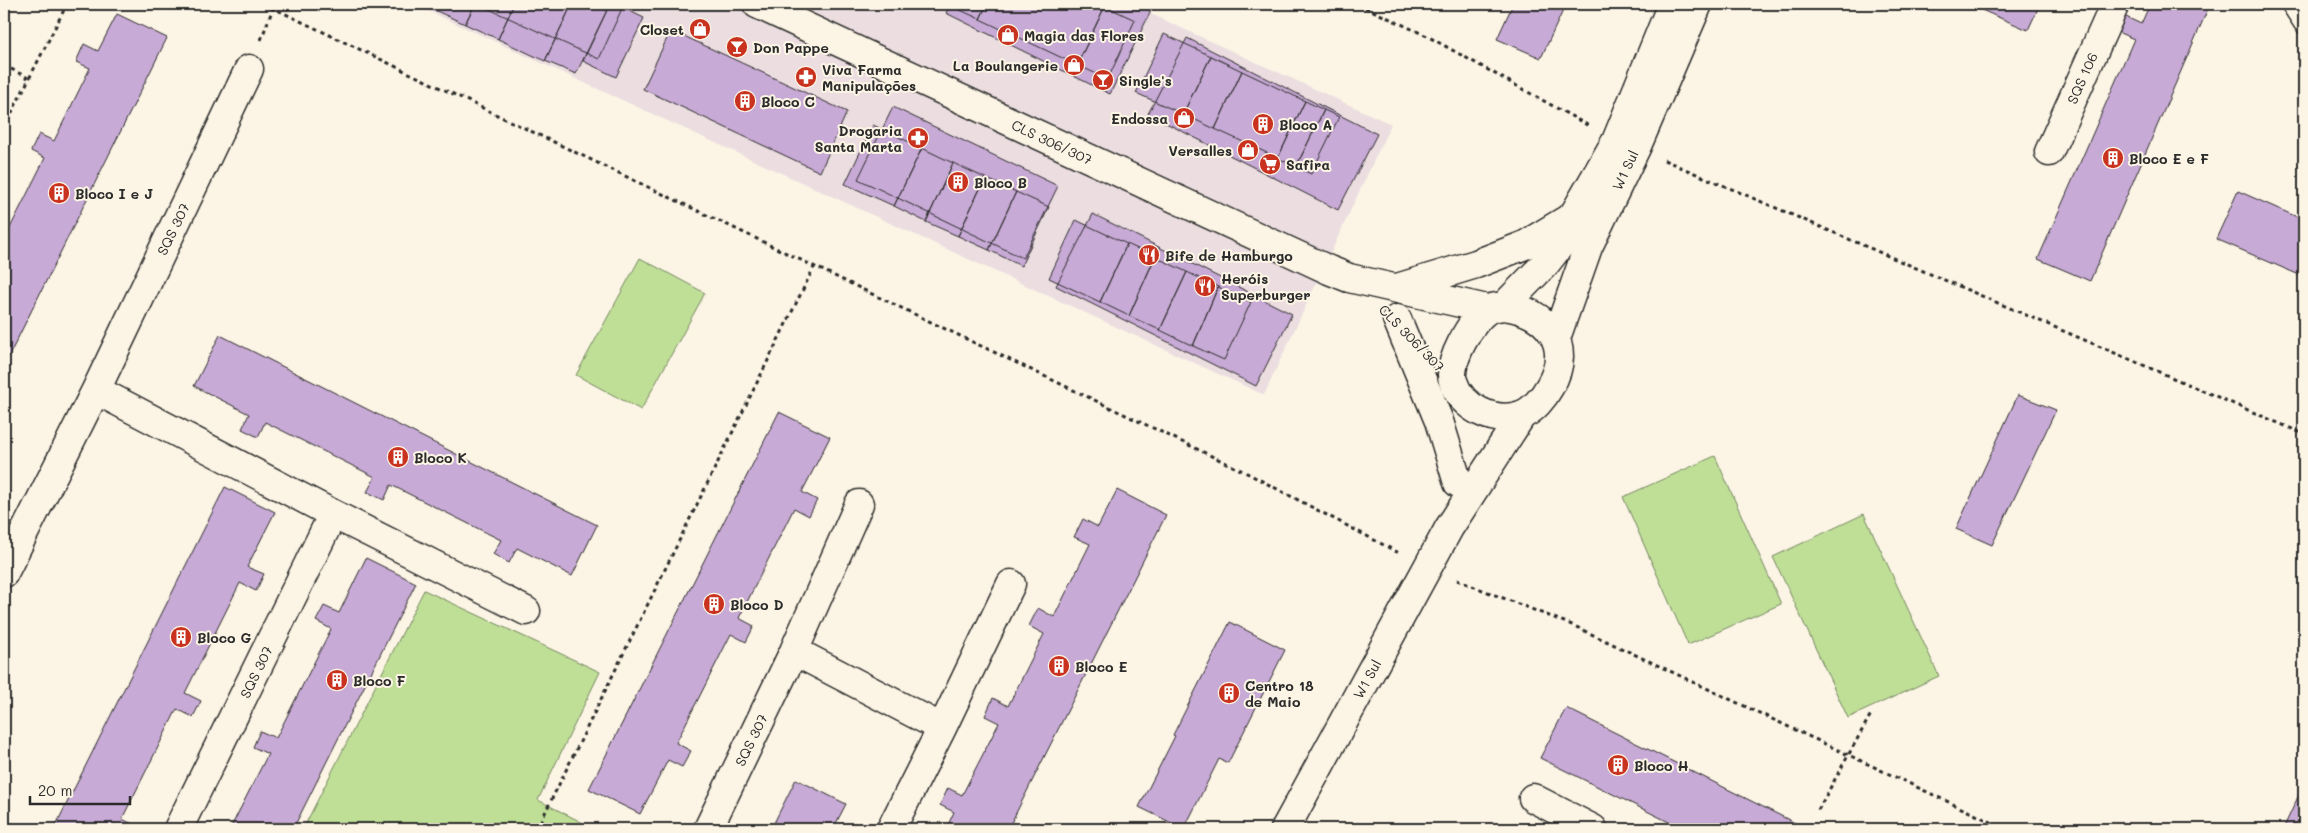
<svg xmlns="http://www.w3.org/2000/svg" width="2308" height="833" font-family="Mali,sans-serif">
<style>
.built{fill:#ecdee0}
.green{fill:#bfdf97;stroke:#758561}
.building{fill:#c8aad6;stroke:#2b2b2b}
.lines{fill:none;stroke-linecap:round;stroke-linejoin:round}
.lane-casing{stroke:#2b2b2b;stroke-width:22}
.street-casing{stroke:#2b2b2b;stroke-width:31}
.secondary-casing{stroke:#2b2b2b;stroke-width:31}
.path{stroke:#2b2b2b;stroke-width:3;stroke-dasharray:4 4;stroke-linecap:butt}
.lane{stroke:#fcf5e5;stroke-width:19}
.street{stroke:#fcf5e5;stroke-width:28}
.secondary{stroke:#fcf5e5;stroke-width:28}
.labels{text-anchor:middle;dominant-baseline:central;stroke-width:4;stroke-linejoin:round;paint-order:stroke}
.poi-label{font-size:14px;font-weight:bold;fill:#2b2b2b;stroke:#fcf5e5;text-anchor:start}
.street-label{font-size:14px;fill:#2b2b2b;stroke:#fcf5e5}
</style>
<rect width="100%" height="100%" fill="#fcf5e5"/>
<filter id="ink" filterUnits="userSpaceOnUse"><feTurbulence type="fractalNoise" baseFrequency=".02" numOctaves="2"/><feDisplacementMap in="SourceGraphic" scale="10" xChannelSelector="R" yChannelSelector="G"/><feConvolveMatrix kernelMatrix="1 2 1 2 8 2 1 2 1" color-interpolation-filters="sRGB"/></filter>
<g filter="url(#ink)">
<path class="built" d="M413 4H1129L1391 124 1264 395Z"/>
<path class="green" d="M640 258 705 293 641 410 576 375Z
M1715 456 1781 604 1688 645 1623 497Z
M1864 514 1939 676 1848 718 1773 557Z
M424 590 600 672 538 800 595 829H303Z"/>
<path class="building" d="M435 4H475L465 24 432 9Z
M475 4H514L498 39 465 24Z
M478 4H624L599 59Z
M514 4H572L545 61 498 39Z
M572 4H610L576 74 545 61Z
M610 4H615L644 18 616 77 583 61Z
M947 4H987L980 19Z
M950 4H1136L1151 11 1110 94 946 13Z
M987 4H1099L1105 6 1077 65 980 19Z
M1513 4H1566L1541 58 1497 39Z
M1979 4H2040L2028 30 1977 8Z
M2150 4H2210L2090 281 2038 259 2134 39 2115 31 2124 16 2141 24Z
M1105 6 1135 20 1108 79 1077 65Z
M117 14 167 38 4 366V228L9 230 45 158 31 151 39 134 54 141 90 68 76 62 84 44 98 51Z
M671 30 847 112 820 172 643 89Z
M1164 34 1211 56 1183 114 1136 93Z
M1187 38 1377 134 1338 210 1148 114Z
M1211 56 1242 71 1215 129 1183 114Z
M1242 71 1305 101 1278 158 1215 129Z
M1305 101 1324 110 1296 167 1278 158Z
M893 107 1058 186 1023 258 858 179Z
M1324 110 1339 117 1311 174 1296 167Z
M873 125 922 148 894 206 845 184Z
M922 148 953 163 926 222 894 206Z
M953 163 985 178 958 236 926 222Z
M985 178 1016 192 989 250 958 236Z
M2238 191 2304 220V277L2216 239Z
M1016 192 1049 207 1021 266 989 250Z
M1093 214 1292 314 1256 386 1056 286Z
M1076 220 1127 244 1100 302 1049 278Z
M1127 244 1155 257 1129 316 1100 302Z
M1155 257 1187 272 1160 330 1129 316Z
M1187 272 1218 287 1193 346 1160 330Z
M1218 287 1251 302 1224 360 1193 346Z
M220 335 597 525 572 576 517 548 509 563 493 554 501 540 391 485 384 500 367 492 375 477 265 422 258 437 242 429 249 414 194 386Z
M2018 395 2056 410 1992 545 1956 529Z
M779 412 830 437 802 492 817 500 809 516 794 508 739 618 754 626 746 642 731 634 676 743 691 751 682 767 668 760 640 814 589 789Z
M225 487 275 512 247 567 264 574 256 591 240 583 185 693 201 701 193 717 177 709 122 819 137 826 135 829H54Z
M1117 490 1166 515 1008 829H946L954 812 940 805 948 788 962 795 999 723 985 716 993 698 1008 706 1044 634 1029 626 1038 608 1054 617 1090 544 1074 537 1083 519 1098 527Z
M366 558 416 583 293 829H230L268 754 253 747 260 731 276 738 331 629 316 621 324 606 339 613Z
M1230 622 1285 650 1228 763 1219 759 1184 829 1139 807 1175 736 1173 735Z
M1566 708 1807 829H1683L1540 758Z
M796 779 846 804 833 829H771Z
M2304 784V829H2283Z"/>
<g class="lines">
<g class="lane-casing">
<path id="lane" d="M2291 4 2304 24"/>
</g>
<g class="street-casing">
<path id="street" d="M2049 152 2115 4
M96 390 333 514 526 611
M4 573 96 390 249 69
M794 651 942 728
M1533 798 1593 829
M178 829 333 514
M708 829 794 651 859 504
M891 829 942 728 1011 584"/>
</g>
<g class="secondary-casing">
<path id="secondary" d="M757 4 1329 270 1349 278 1487 309
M1397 288 1476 264 1525 245 1573 216
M1504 306 1546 263 1564 240 1573 216 1616 141 1672 4
M1504 306C1547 311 1574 345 1550 386 1544 397 1533 411 1521 415 1494 424 1461 408 1453 381 1447 363 1471 321 1486 311 1490 307 1498 307 1504 306Z
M1397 319 1439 421 1458 483
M1556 338 1588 247 1636 148 1698 4
M1285 829 1449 528 1522 415"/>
</g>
<path class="path" d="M263 4 273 8 274 4
M1358 4 1427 36 1589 126
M261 40 273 8 1243 471 1399 553
M4 65 28 78
M4 128 67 4
M1664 160 2304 434
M1457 580 1572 625 2006 829
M1818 810 1871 714
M537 829 814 267"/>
<use href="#lane" class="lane"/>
<use href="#street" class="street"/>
<use href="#secondary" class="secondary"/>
</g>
</g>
<defs>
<g id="shop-disc" transform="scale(1.125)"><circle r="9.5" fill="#c8321e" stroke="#fcf5e5"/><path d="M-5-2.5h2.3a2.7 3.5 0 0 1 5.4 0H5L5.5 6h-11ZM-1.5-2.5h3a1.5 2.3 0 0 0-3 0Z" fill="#fff"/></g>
<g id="bar-disc" transform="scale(1.125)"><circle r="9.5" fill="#c8321e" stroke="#fcf5e5"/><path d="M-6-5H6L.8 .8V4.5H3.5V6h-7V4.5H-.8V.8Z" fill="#fff"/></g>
<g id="pharmacy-disc" transform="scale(1.125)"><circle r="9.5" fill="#c8321e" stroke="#fcf5e5"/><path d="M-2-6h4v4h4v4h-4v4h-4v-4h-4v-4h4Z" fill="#fff"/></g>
<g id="building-disc" transform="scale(1.125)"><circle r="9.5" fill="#c8321e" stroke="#fcf5e5"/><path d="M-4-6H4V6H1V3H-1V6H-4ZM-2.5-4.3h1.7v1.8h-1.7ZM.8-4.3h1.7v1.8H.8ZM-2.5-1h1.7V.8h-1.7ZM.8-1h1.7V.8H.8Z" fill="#fff"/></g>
<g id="supermarket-disc" transform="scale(1.125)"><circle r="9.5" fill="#c8321e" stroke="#fcf5e5"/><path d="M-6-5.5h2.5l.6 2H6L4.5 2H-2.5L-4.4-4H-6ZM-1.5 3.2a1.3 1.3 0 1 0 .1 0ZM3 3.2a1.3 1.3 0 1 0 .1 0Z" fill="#fff"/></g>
<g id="restaurant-disc" transform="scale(1.125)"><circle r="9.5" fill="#c8321e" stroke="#fcf5e5"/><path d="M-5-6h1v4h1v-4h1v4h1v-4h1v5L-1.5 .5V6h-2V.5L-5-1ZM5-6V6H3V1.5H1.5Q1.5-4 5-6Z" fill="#fff"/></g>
</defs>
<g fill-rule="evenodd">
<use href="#shop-disc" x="700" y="29"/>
<use href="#shop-disc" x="1008" y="35"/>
<use href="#bar-disc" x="737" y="47"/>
<use href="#shop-disc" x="1074" y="65"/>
<use href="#pharmacy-disc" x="806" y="77"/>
<use href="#bar-disc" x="1103" y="80"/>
<use href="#building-disc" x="745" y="101"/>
<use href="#shop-disc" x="1184" y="118"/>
<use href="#building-disc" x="1263" y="124"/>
<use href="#pharmacy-disc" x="918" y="138"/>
<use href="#shop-disc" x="1248" y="150"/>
<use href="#building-disc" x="2113" y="158"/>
<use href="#supermarket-disc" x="1270" y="164"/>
<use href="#building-disc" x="958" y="182"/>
<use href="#building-disc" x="59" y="193"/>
<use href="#restaurant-disc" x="1149" y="255"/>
<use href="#restaurant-disc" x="1205" y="286"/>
<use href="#building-disc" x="398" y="457"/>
<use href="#building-disc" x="714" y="604"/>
<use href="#building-disc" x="181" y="637"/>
<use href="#building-disc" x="1059" y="666"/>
<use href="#building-disc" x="337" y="680"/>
<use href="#building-disc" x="1229" y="693"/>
<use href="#building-disc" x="1618" y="765"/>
</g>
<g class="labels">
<g class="poi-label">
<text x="684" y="29" text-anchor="end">Closet</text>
<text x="1024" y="35">Magia das Flores</text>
<text x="753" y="47">Don Pappe</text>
<text x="1058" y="65" text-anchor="end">La Boulangerie</text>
<text x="822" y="69">Viva Farma<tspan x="822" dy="16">Manipulações</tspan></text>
<text x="1119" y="80">Single's</text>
<text x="761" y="101">Bloco C</text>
<text x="1168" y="118" text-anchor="end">Endossa</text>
<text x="1279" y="124">Bloco A</text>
<text x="902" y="130" text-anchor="end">Drogaria<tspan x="902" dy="16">Santa Marta</tspan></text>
<text x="1232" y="150" text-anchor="end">Versalles</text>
<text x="2129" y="158">Bloco E e F</text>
<text x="1286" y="164">Safira</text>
<text x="974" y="182">Bloco B</text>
<text x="75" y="193">Bloco I e J</text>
<text x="1165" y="255">Bife de Hamburgo</text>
<text x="1221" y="278">Heróis<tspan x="1221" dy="16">Superburger</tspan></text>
<text x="414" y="457">Bloco K</text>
<text x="730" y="604">Bloco D</text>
<text x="197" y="637">Bloco G</text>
<text x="1075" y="666">Bloco E</text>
<text x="353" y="680">Bloco F</text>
<text x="1245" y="685">Centro 18<tspan x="1245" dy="16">de Maio</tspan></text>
<text x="1634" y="765">Bloco H</text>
</g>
<g class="street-label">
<text transform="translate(2082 78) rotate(-66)">SQS 106</text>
<text transform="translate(1052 142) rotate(25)">CLS 306/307</text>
<text transform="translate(1625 170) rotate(-65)">W1 Sul</text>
<text transform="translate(173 229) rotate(-64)">SQS 307</text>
<text transform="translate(1412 338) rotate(46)">CLS 306/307</text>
<text transform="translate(256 672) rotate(-64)">SQS 307</text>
<text transform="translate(1367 679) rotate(-61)">W1 Sul</text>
<text transform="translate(751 740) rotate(-64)">SQS 307</text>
</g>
</g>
<rect width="2308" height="833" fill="none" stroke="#fcf5e5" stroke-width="20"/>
<rect x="10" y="10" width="2288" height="813" fill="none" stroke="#2b2b2b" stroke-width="2" filter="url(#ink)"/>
<path d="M30 796v8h100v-8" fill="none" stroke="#2b2b2b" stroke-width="2.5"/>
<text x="38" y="796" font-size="15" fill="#2b2b2b" stroke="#fcf5e5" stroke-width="4" paint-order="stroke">20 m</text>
</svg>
